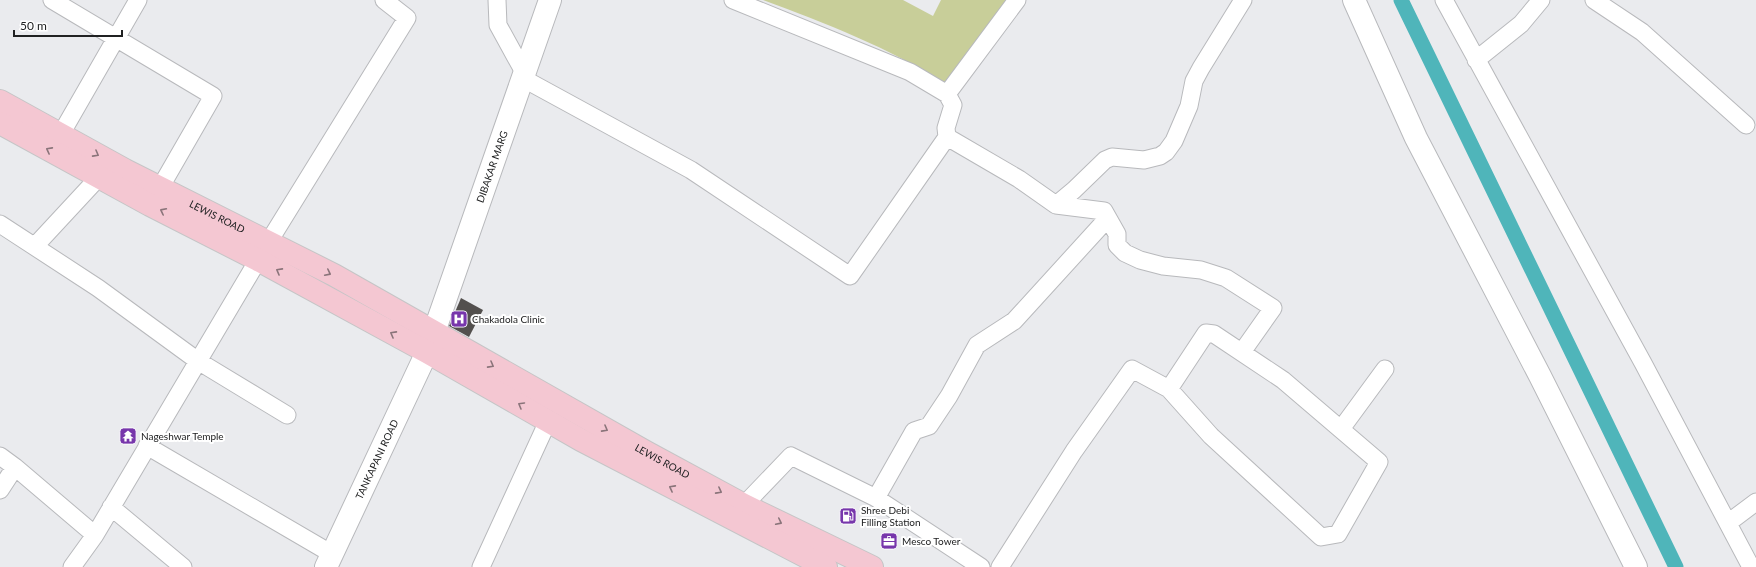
<svg xmlns="http://www.w3.org/2000/svg" width="1756" height="567" font-family="Lato,sans-serif">
<style>
.green{fill:#c8ce99}
.lines{fill:none;stroke-linecap:round;stroke-linejoin:round}
.canal{stroke:#4fb5ba;stroke-width:15}
.building{fill:#53504e}
.street-casing{stroke:#b8b9bc;stroke-width:19}
.secondary-casing{stroke:#b8b9bc;stroke-width:24}
.primary-casing{stroke:#c5c5c6;stroke-width:24}
.street{stroke:#fff;stroke-width:17}
.secondary{stroke:#fff;stroke-width:22}
.primary{stroke:#f4c7d2;stroke-width:22}
.oneway{stroke:#8a747a}
.labels{text-anchor:middle;dominant-baseline:central;stroke-width:4;stroke-linejoin:round;paint-order:stroke}
.street-label{font-size:10px;fill:#202122;stroke:#fff}
.poi-label{font-size:10px;fill:#202122;stroke:#fff;text-anchor:start}
</style>
<rect width="100%" height="100%" fill="#eaebee"/>
<path class="green" d="M763 0H903L933 16 941 0H1010L946 84C892 49 823 22 763 0Z"/>
<g class="lines">
<path class="canal" d="M1401 0 1676 567"/>
</g>
<path class="building" d="M461 298 483 310 469 337 449 326Z"/>
<g class="lines">
<g class="street-casing">
<path id="street" d="M52 0 213 96 160 188
M497 0 498 25 525 74
M733 0 910 72 947 94
M1444 0 1643 363 1751 567
M1594 0 1642 32 1746 125
M1476 60 1521 24 1541 0
M524 79 691 170 850 276 947 137 946 128 953 105 947 94 1017 0
M61 134 138 0
M947 137 1019 179 1056 205 1104 211 1117 234V245L1125 253 1140 260 1163 266 1201 270 1226 278 1273 308 1242 352
M1056 205 1074 190 1105 160 1112 157 1144 160 1160 156 1166 152 1174 141 1189 106 1194 81 1201 68 1243 0
M0 224 98 288 198 361 287 415
M268 243 407 18 384 0
M35 246 99 177
M1206 333 1214 334 1283 380 1379 462 1338 534 1321 537 1211 436 1169 389Z
M1341 429 1385 369
M147 446 332 554
M0 456 15 467 95 535
M0 490 15 467
M876 498 914 431 929 426 949 396 977 345 1014 321 1107 219
M744 505 791 456 876 498 981 567
M111 507 183 567
M1728 523 1756 502
M72 567 95 535 258 260
M481 567 548 421
M1000 567 1074 451 1132 369 1169 389"/>
</g>
<g class="secondary-casing">
<g id="secondary">
<path d="M1354 0 1416 138 1540 376 1636 567"/>
<path id="s1" d="M326 567 427 352 550 0"/>
</g>
</g>
<g class="primary-casing">
<g id="primary">
<path id="s2" d="M0 101 125 170 334 275 646 452 744 505 872 567"/>
<path d="M0 123 150 205 258 260 427 352 581 440 826 567"/>
</g>
</g>
<use href="#street" class="street"/>
<use href="#secondary" class="secondary"/>
<use href="#primary" class="primary"/>
</g>
<defs><path id="oneway-chevron" d="M-2-3.5L2.5 0L-2 3.5" fill="none" stroke-width="1.6" stroke-linecap="round" stroke-linejoin="round"/></defs>
<g class="oneway">
<use href="#oneway-chevron" transform="translate(49 150) rotate(-152)"/>
<use href="#oneway-chevron" transform="translate(96 154) rotate(29)"/>
<use href="#oneway-chevron" transform="translate(163 211) rotate(-153)"/>
<use href="#oneway-chevron" transform="translate(279 271) rotate(-151)"/>
<use href="#oneway-chevron" transform="translate(328 273) rotate(27)"/>
<use href="#oneway-chevron" transform="translate(393 334) rotate(-151)"/>
<use href="#oneway-chevron" transform="translate(491 365) rotate(29)"/>
<use href="#oneway-chevron" transform="translate(521 405) rotate(-150)"/>
<use href="#oneway-chevron" transform="translate(605 429) rotate(29)"/>
<use href="#oneway-chevron" transform="translate(672 488) rotate(-152)"/>
<use href="#oneway-chevron" transform="translate(719 491) rotate(28)"/>
<use href="#oneway-chevron" transform="translate(779 522) rotate(26)"/>
</g>
<defs>
<g id="hospital-square" transform="scale(0.9)"><rect x="-9" y="-9" width="18" height="18" rx="4" fill="#7736ab" stroke="#fff"/><path d="M-5-5h3v3.5h4V-5h3V5h-3V1.5h-4V5h-3Z" fill="#fff"/></g>
<g id="temple-square" transform="scale(0.9)"><rect x="-9" y="-9" width="18" height="18" rx="4" fill="#7736ab" stroke="#fff"/><path d="M0-6L5-2H3V0L6.5 2.5H4V6H1.5V3h-3V6H-4V2.5H-6.5L-3 0V-2H-5Z" fill="#fff"/></g>
<g id="fuel-square" transform="scale(0.9)"><rect x="-9" y="-9" width="18" height="18" rx="4" fill="#7736ab" stroke="#fff"/><path d="M-5.5-6h7V0h2V4h1.3V-2.5L3-4.5l.8-.8L6-3V5H2.5V1h-1V6h-7ZM-4.2-4.7v3.2H.2V-4.7Z" fill="#fff"/></g>
<g id="office-square" transform="scale(0.9)"><rect x="-9" y="-9" width="18" height="18" rx="4" fill="#7736ab" stroke="#fff"/><path d="M-6-3h4V-5.5h4V-3h4V5H-6ZM-1-4.5V-3h2v-1.5ZM-6 0V1H6V0Z" fill="#fff"/></g>
</defs>
<g fill-rule="evenodd">
<use href="#hospital-square" x="459" y="319"/>
<use href="#temple-square" x="128" y="436"/>
<use href="#fuel-square" x="848" y="516"/>
<use href="#office-square" x="889" y="541"/>
</g>
<g class="labels">
<g class="street-label">
<text stroke="none"><textPath href="#s1" startOffset="434">DIBAKAR MARG</textPath></text>
<text stroke="none"><textPath href="#s2" startOffset="246">LEWIS ROAD</textPath></text>
<text stroke="none"><textPath href="#s1" startOffset="119">TANKAPANI ROAD</textPath></text>
<text stroke="none"><textPath href="#s2" startOffset="754">LEWIS ROAD</textPath></text>
</g>
<g class="poi-label">
<text x="472" y="319">Chakadola Clinic</text>
<text x="141" y="436">Nageshwar Temple</text>
<text x="861" y="510">Shree Debi<tspan x="861" dy="12">Filling Station</tspan></text>
<text x="902" y="541">Mesco Tower</text>
</g>
</g>
<path d="M14 30v6h108v-6" fill="none" stroke="#202122" stroke-width="2"/>
<text x="20" y="30" font-size="12" fill="#202122" stroke="#ffffff" stroke-width="3" paint-order="stroke">50 m</text>
</svg>
